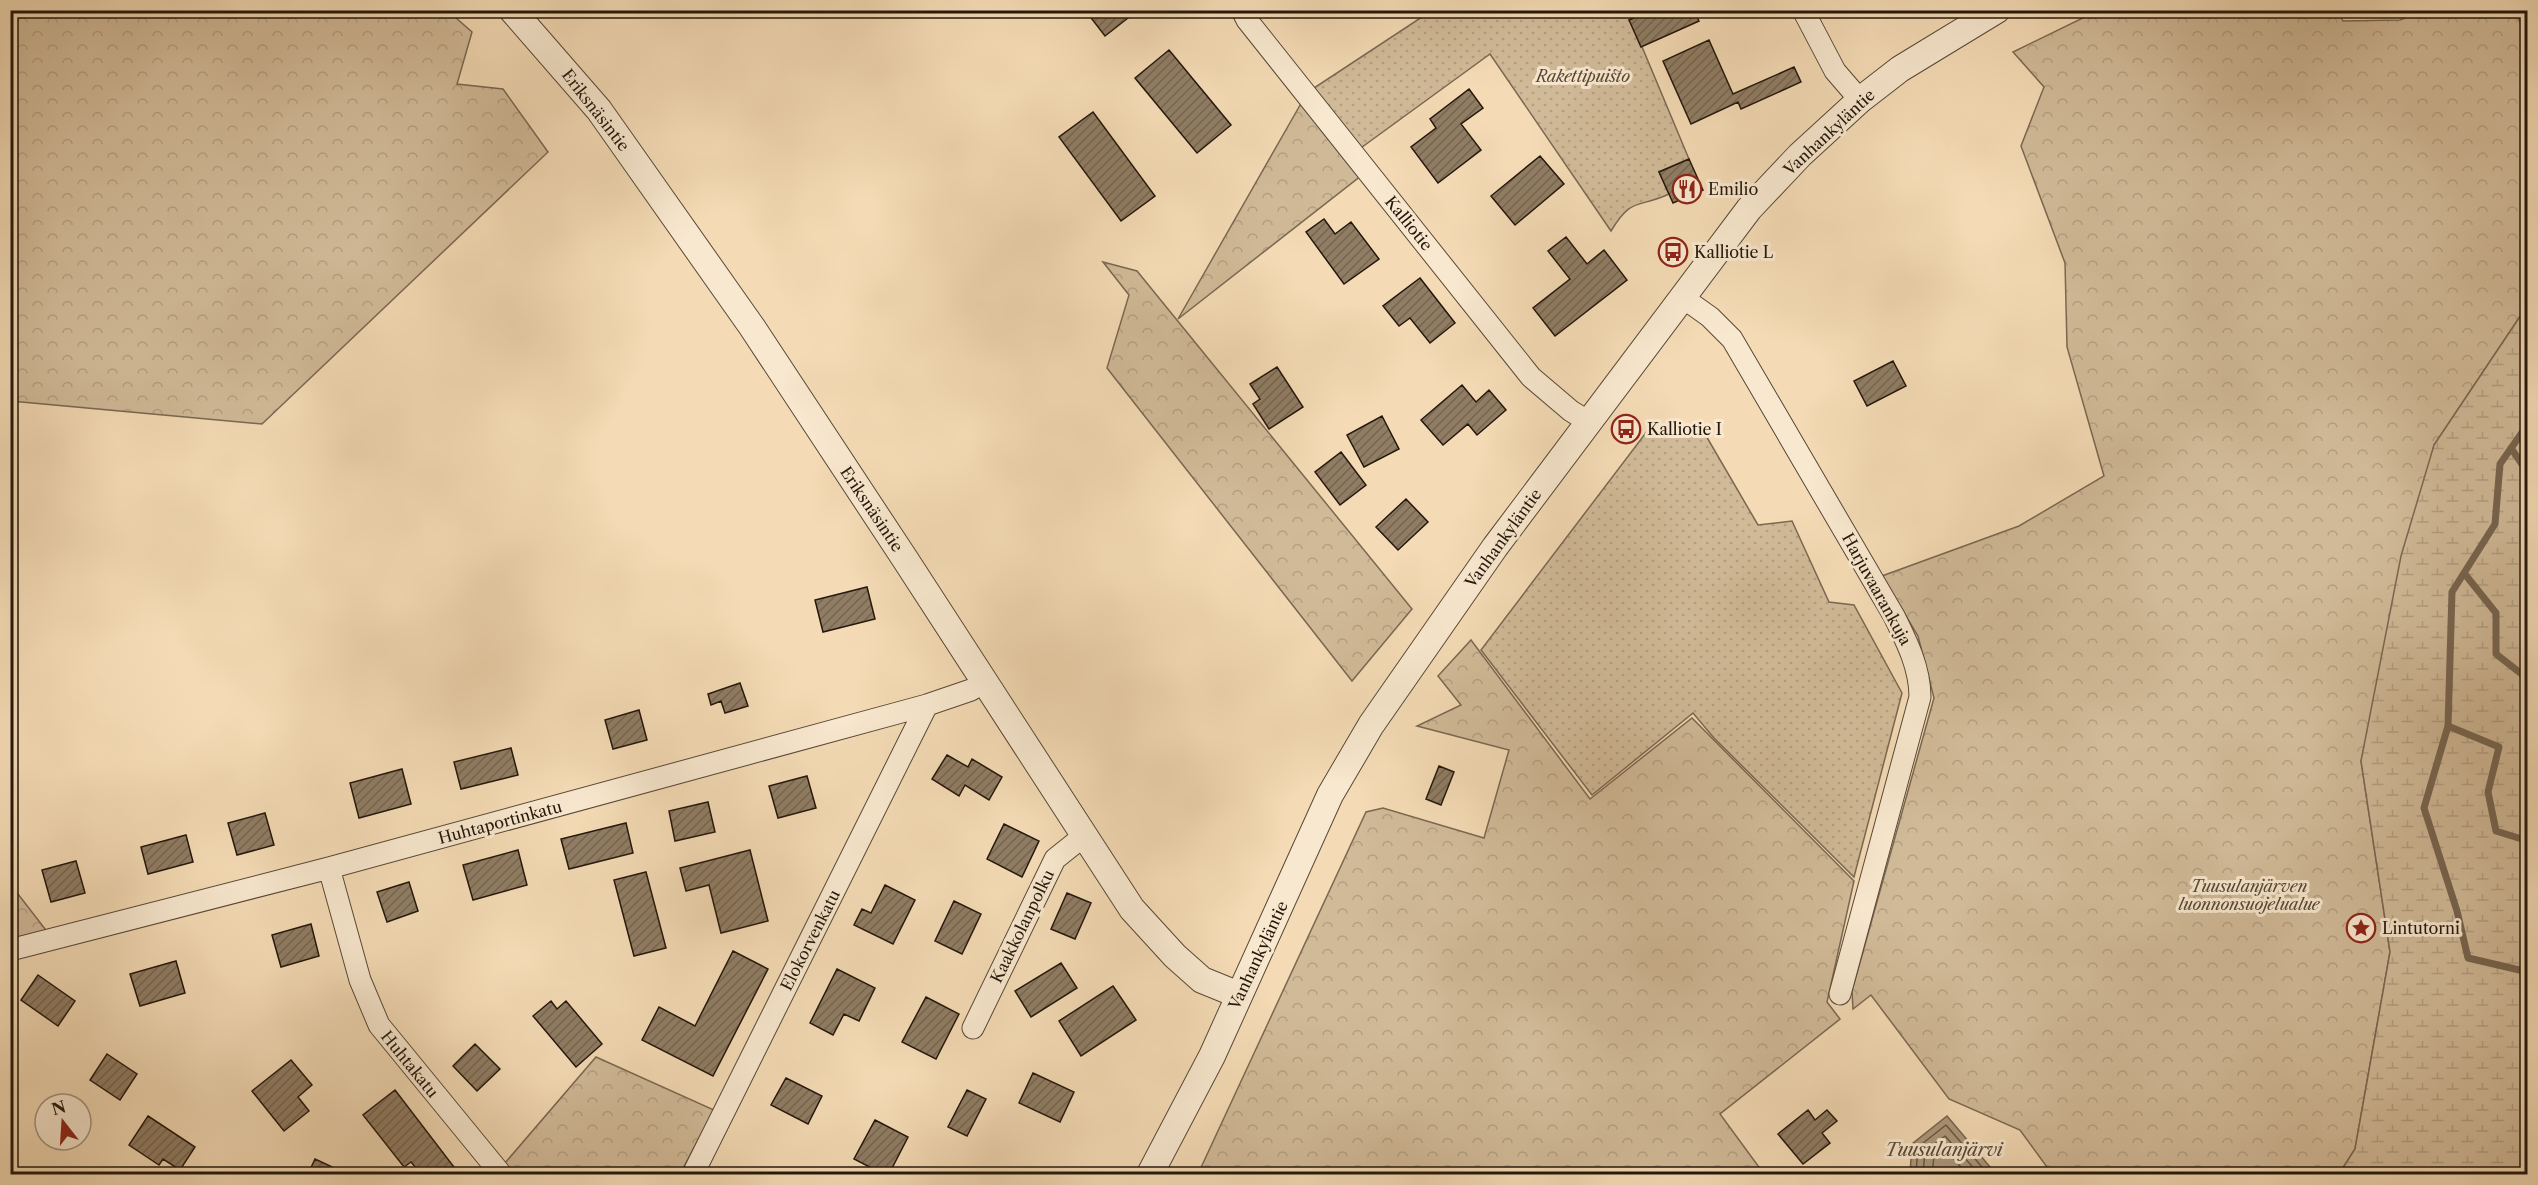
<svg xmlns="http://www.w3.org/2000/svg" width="2538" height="1185" font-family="'Libre Caslon Text',serif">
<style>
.grass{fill:url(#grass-dots);stroke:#7a6852;stroke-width:1.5}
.forest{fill:url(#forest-crowns);stroke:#7a6852;stroke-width:1.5}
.wetland{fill:url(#wetland-marsh);stroke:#7a6852;stroke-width:1.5}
.water{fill:#ad987c;stroke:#76644f;stroke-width:1.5}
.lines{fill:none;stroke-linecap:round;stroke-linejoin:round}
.shore{stroke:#685844;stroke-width:1.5}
.stream{stroke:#76644f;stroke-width:7}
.building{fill:url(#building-hatch);stroke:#24170c;stroke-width:1.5}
.minor-casing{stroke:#584836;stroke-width:23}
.tertiary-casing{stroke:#584836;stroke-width:28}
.minor{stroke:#f8e8cf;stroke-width:21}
.tertiary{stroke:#f8e8cf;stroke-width:26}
.labels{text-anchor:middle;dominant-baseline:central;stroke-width:6;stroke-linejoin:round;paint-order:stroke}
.park-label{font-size:16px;font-style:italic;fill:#584836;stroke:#f8e8cf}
.street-label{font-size:16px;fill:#24170c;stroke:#f8e8cf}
.poi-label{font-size:16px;fill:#24170c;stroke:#f8e8cf;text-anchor:start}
.water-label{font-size:18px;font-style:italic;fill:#5b4b39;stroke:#f8e8cf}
</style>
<defs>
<pattern id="grass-dots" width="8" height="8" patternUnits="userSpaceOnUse" patternTransform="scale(1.5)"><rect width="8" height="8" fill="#d1ba98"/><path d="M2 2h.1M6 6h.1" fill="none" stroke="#b39f82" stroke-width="1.8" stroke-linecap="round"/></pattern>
<pattern id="forest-crowns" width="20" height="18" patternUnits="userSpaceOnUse" patternTransform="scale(1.5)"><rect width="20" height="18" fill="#d1ba98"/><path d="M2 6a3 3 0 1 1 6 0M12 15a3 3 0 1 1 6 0" fill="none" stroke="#b39f82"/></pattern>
<pattern id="wetland-marsh" width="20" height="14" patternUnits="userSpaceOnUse" patternTransform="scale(1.5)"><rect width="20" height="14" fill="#d1ba98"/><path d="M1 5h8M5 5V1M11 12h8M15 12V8" fill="none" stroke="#b39f82"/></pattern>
<pattern id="building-hatch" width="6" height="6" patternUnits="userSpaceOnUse" patternTransform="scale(1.5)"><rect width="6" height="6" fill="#907d64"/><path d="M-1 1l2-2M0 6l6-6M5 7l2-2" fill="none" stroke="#756551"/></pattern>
</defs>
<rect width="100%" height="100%" fill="#f4dbb5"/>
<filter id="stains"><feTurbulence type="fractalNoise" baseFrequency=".00333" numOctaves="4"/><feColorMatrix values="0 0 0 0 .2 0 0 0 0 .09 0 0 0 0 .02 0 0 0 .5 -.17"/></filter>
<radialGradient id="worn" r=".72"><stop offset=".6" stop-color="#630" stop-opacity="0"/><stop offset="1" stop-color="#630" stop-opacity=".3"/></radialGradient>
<path class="grass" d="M1431 11H1627L1689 159 1659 172 1669 194C1637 209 1632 196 1611 231L1490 54 1358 150 1311 90Z
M1698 422 1758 525 1792 521 1829 602 1854 605 1902 693 1854 877 1714 738 1693 713 1592 795 1481 650 1648 430 1671 432Z"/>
<path class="forest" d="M2337 10 2343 21 2400 20 2423 11H2515L2528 38 2527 306 2434 445 2361 761 2390 952 2355 1149 2339 1174H2052L2020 1130 1949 1099 1871 995 1853 1009 1852 991 1934 698 1918 636 1882 576 2019 526 2104 476 2067 347 2065 263 2021 146 2044 87 2013 52 2097 11Z
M10 11H448L472 32 457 84 503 89 548 152 262 424 11 401Z
M1303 100 1362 175 1178 319Z
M1103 262 1137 271 1412 609 1352 681 1107 368 1129 295Z
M1471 640 1590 799 1692 718 1854 881 1827 1002 1840 1019 1720 1114 1764 1174H1198L1366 812 1383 808 1484 838 1509 750 1417 726 1461 705 1438 676Z
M11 885 49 934 11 945Z
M596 1057 714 1110 680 1174H514L505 1163Z"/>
<path class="wetland" d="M2515 11H2527V38Z
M2527 306V1174H2339L2355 1149 2390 952 2361 761 2401 556 2434 445Z"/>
<path class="water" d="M1947 1116 1996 1174H1910L1912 1144Z"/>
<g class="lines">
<path class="shore" d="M1916 1174 1918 1147 1946 1125 1988 1174
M1923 1174 1925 1151 1945 1136 1979 1174
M1932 1174 1934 1156 1944 1148 1967 1174"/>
<path class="stream" d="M2528 424 2500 464 2495 524 2452 592 2448 726 2424 808 2457 911 2468 958 2528 972
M2511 448 2528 473
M2464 573 2496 613V654L2528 679
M2448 726 2499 747 2488 792 2496 831 2528 841"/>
</g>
<path class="building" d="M1085 10H1137V11L1105 36Z
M1639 10H1694L1699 21 1641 47 1629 20 1641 15Z
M1709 40 1733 94 1794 67 1801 82 1741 109 1738 102 1691 124 1663 61Z
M1169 50 1231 125 1197 153 1135 78Z
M1469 89 1483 108 1461 124 1481 150 1438 183 1411 147 1436 128 1430 119Z
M1093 112 1155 196 1121 221 1059 137Z
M1540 156 1564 184 1515 225 1491 196Z
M1689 159 1703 190 1673 203 1659 172Z
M1324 219 1335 234 1351 222 1379 259 1344 284 1306 232Z
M1566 237 1587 264 1604 250 1627 280 1555 336 1533 308 1570 279 1548 251Z
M1420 278 1455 323 1430 343 1410 318 1399 326 1383 306Z
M1893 361 1906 386 1867 406 1854 381Z
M1277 367 1303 407 1269 429 1253 404 1260 399 1250 384Z
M1462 385 1476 402 1489 390 1506 410 1477 435 1468 424 1443 445 1421 420Z
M1382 416 1399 449 1364 467 1347 435Z
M1341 452 1366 485 1340 505 1315 472Z
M1406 499 1428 522 1398 550 1376 527Z
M867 587 875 619 823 632 815 600Z
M740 683 748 706 725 713 721 701 711 705 708 694Z
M639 710 647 740 613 749 605 720Z
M511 748 518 775 461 789 454 762Z
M947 755 968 767 972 759 1002 777 989 800 965 785 959 796 932 779Z
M1439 766 1454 772 1441 805 1426 799Z
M402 769 411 804 359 818 350 783Z
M807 776 816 808 778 818 769 786Z
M708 802 715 832 675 841 669 811Z
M265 813 274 845 237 855 228 823Z
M626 823 633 853 569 869 561 839Z
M1004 824 1039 841 1022 877 987 859Z
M186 835 193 862 148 874 141 847Z
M518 850 527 885 473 900 463 865Z
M750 850 768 921 721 933 709 885 686 891 680 868Z
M76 861 85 893 51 902 42 870Z
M646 872 666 948 634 956 614 880Z
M409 882 418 911 387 922 377 892Z
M885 885 915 900 893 944 854 925 862 909 871 913Z
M1067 893 1091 903 1075 939 1051 929Z
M954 901 981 914 962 954 935 941Z
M311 924 319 956 281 967 272 935Z
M733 951 768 969 713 1076 642 1040 659 1007 695 1026Z
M176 961 185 993 140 1006 130 974Z
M1061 963 1077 988 1031 1017 1015 991Z
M837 969 875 988 859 1021 844 1014 833 1035 810 1023Z
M38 975 75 1001 58 1026 21 1000Z
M1113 986 1136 1020 1081 1056 1059 1021Z
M926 997 959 1014 936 1059 902 1042Z
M551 1001 557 1009 566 1001 602 1044 576 1067 533 1016Z
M475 1044 500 1069 477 1091 453 1066Z
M107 1054 137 1074 120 1100 90 1080Z
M291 1060 312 1085 298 1097 309 1111 284 1131 252 1091Z
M1033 1073 1074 1092 1060 1122 1019 1103Z
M786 1078 822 1096 808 1124 771 1105Z
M395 1090 457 1171 452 1174H421L411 1162 404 1167 363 1115Z
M967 1090 986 1099 967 1136 948 1127Z
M1808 1110 1815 1120 1827 1110 1837 1121 1822 1133 1830 1143 1803 1164 1778 1134Z
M148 1116 195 1147 180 1170 163 1159 159 1165 129 1145Z
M875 1120 908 1137 889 1174H883L854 1159Z
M315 1159 345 1173 347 1168 362 1174H308Z"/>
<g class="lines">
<g class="minor-casing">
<path id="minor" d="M1242 10 1247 20 1531 377 1571 411 1589 422
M1803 10 1835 71 1860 100
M1682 297 1710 317 1732 339 1894 616C1907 642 1920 668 1920 697L1840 994
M329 868 360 980 379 1025 501 1174
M10 950 329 868 927 705 971 690 985 682
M973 1028 1055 859 1085 835
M693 1174 927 705"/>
</g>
<g class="tertiary-casing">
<path id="tertiary" d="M512 10 599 110 752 327 905 559 1132 909 1175 956 1202 980 1239 995
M1150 1174 1212 1056 1330 795 1371 725 1495 547 1749 209 1800 155 1860 100 1900 69 1997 10"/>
</g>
<use href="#minor" class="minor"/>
<use href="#tertiary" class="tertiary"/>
</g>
<defs>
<g id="restaurant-ring" transform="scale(1.5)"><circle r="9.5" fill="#f8e8cf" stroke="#8f2418" stroke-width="1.5"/><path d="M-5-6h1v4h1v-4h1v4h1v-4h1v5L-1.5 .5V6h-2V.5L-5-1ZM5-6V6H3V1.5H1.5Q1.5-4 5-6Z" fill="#8f2418"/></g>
<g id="bus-ring" transform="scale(1.5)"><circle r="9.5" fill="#f8e8cf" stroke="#8f2418" stroke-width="1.5"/><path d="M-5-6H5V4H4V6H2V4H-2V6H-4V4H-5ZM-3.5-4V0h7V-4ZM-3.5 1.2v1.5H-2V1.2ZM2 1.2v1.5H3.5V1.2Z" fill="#8f2418"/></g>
<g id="sight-ring" transform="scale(1.5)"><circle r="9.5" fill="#f8e8cf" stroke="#8f2418" stroke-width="1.5"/><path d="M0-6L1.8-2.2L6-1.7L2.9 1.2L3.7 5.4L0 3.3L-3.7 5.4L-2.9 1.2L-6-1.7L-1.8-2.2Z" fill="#8f2418"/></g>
</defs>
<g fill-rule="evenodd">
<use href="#restaurant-ring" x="1687" y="189"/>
<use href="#bus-ring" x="1673" y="252"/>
<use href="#bus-ring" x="1626" y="429"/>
<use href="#sight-ring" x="2361" y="928"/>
</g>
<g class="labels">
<g class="park-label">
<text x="1583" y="76">Rakettipuisto</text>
<text x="2249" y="886">Tuusulanjärven<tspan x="2249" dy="18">luonnonsuojelualue</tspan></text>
</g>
<g class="street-label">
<text transform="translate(596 110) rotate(52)">Eriksnäsintie</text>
<text transform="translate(1829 132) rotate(-43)">Vanhankyläntie</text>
<text transform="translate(1409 223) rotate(51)">Kalliotie</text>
<text transform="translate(872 509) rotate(56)">Eriksnäsintie</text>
<text transform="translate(1503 538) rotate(-54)">Vanhankyläntie</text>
<text transform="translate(1877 589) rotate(61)">Harjuvaarankuja</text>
<text transform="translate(500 822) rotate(-15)">Huhtaportinkatu</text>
<text transform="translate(1022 926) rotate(-64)">Kaakkolanpolku</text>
<text transform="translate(810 940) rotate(-63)">Elokorvenkatu</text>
<text transform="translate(1258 955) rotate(-65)">Vanhankyläntie</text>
<text transform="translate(410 1064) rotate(51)">Huhtakatu</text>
</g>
<g class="poi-label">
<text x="1708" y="189">Emilio</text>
<text x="1694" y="252">Kalliotie L</text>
<text x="1647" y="429">Kalliotie I</text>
<text x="2382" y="928">Lintutorni</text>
</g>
<g class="water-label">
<text x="1944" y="1150">Tuusulanjärvi</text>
</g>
</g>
<rect width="2538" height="1185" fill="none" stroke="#f4dbb5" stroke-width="36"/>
<rect x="12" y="12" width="2514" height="1161" fill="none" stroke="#24170c" stroke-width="3"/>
<rect x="18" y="18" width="2502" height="1149" fill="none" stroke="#24170c" stroke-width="1.5"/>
<g transform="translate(63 1122) rotate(343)"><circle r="28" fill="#f8e8cf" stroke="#a39481" stroke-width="1.5"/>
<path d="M0-4.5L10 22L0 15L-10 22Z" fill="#8f2418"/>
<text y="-9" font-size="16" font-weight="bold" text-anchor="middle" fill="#24170c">N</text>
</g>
<rect width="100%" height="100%" filter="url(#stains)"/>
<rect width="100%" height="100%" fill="url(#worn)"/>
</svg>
